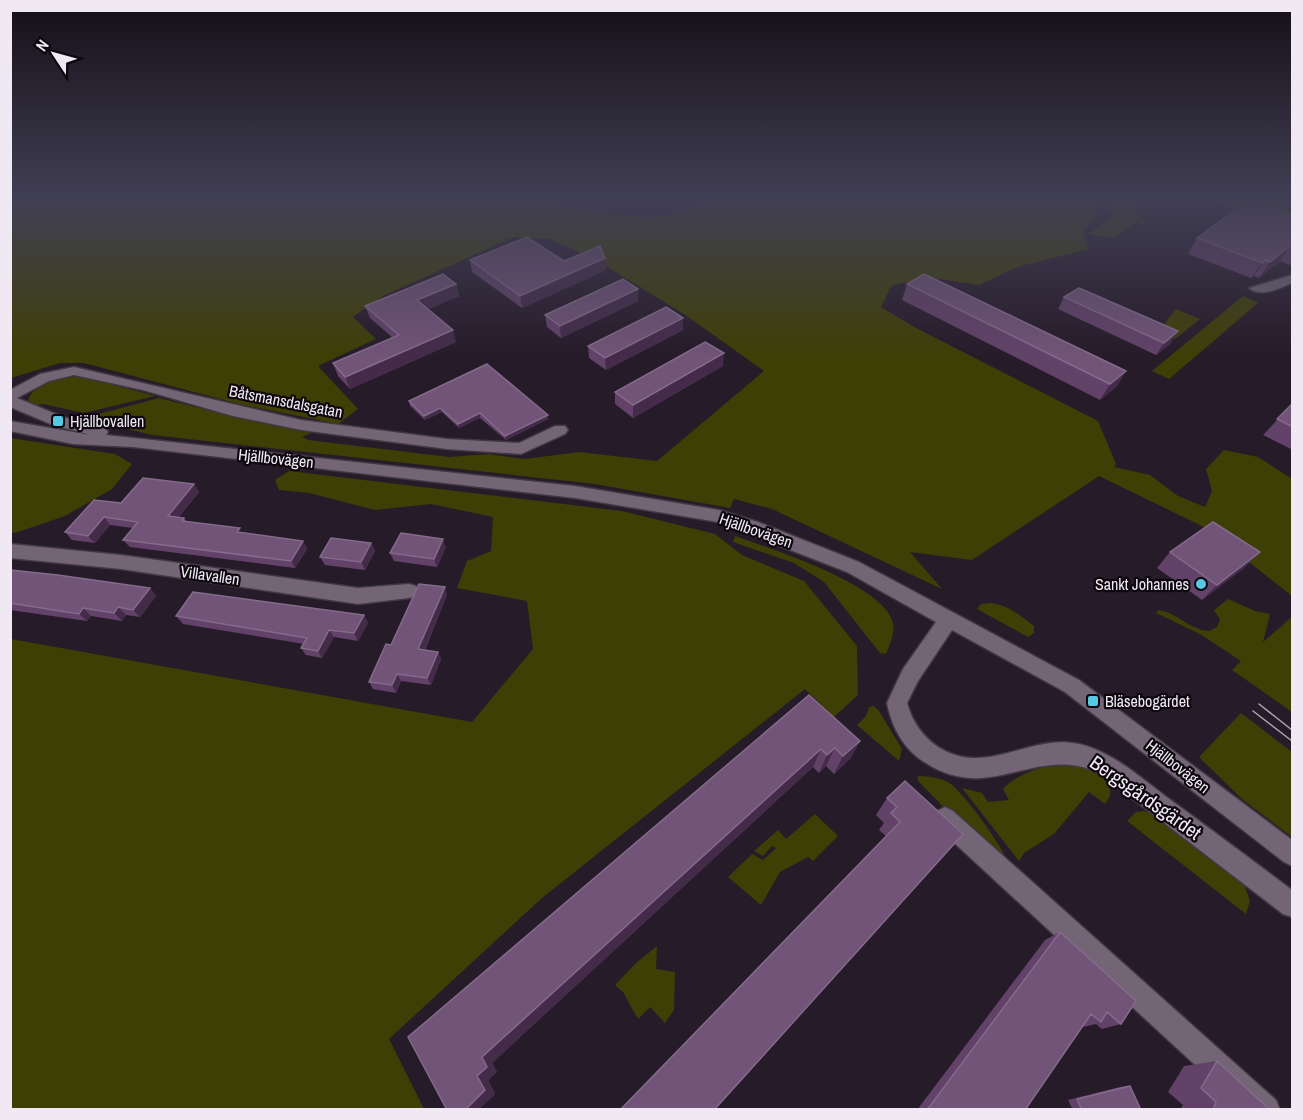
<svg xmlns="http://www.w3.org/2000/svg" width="1303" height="1120" font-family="'Archivo Narrow',sans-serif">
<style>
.green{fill:#3d3f05}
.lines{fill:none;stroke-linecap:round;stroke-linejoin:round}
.minor-casing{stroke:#403842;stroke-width:3}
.minor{fill:#736576;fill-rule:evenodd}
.tram{stroke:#b0a7b3;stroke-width:1.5}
.wall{fill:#624269}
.shaded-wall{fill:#432b49}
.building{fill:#715478;stroke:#856b8b;stroke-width:1.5}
.poi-dot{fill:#56c9e1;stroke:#0c080e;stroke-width:2}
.labels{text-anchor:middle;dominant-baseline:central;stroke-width:4.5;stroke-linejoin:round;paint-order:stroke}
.street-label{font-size:16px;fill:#f0e8f2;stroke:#0c080e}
.poi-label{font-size:16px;fill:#f0e8f2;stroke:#0c080e;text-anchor:start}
.near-street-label{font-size:20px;fill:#f0e8f2;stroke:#0c080e}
</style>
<rect width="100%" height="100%" fill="#261b29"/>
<path class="green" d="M10 200H530C574 209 639 223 682 213 691 211 699 205 707 200H1098V216L1082 231 1088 249 1017 267 979 285 932 278 892 285 881 307 916 328 1098 421 1116 464 1114 467 1150 475 1178 496 1205 507 1212 491 1206 469 1224 450 1258 457 1292 479V596L1206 528 1099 476 972 560 910 552 942 589 772 509 734 499 730 508 595 484 152 435 99 422 102 419 91 416 159 398 257 422 311 433 302 437 308 440 449 457 488 454 525 459 579 452 657 461 764 371 687 316 596 260 550 239 514 237 383 296 353 317 376 339 318 366 358 409 338 424 239 404 84 363H60L11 378Z
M1108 200H1130L1145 224 1136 222 1114 238 1088 234 1112 217Z
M1209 200H1264L1284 205 1292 202V229Z
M1243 296 1258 303 1169 379 1152 371Z
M1176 309 1200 319 1175 339 1165 334C1161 323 1170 317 1176 309Z
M79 376 89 378 155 396 84 413 43 404 32 406 28 402C30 383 64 377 79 376Z
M10 438 115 454 132 464 112 489 65 516 15 533 11 532Z
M289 471 622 511 715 534 742 555 804 581 857 646 858 695 834 717 805 689 542 898 389 1039 424 1109H11V639L472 722 533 649 527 601 457 588 467 561 491 551 493 517 431 504 375 510 309 493 279 490 275 480Z
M735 536C771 549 884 584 893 623 895 633 890 644 886 654L880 653 824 582 794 563 733 542Z
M1228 599 1255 611 1270 614 1263 642 1292 617V712L1232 670 1241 661 1200 634 1156 613 1158 610C1177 612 1189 630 1209 631L1217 627 1220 620 1214 610Z
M990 603C1008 605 1020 615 1034 626V633L1028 637 977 609 981 604Z
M874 706 879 711 902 749 899 761 857 725 866 716 869 707Z
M1241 713 1292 752V837L1242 799 1199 757Z
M1060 763C1079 764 1114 771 1110 796L1105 804 1089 792 1054 834 1024 853 1019 861 962 788 982 793 988 802 1009 800 1003 789C1017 774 1040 767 1060 763Z
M921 776C931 777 944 778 952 785 971 801 1012 860 1018 883L919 782 917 777Z
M1136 812 1144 811 1157 816 1244 884 1250 901 1246 914 1127 821Z
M815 814 838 836 813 861 808 857 780 872 761 905 728 877 752 854 763 860 776 848 772 846 763 856 754 851 778 830 786 839Z
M657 946 656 969 675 972 674 1010 665 1023 650 1007 638 1019 623 992 615 985 636 963Z"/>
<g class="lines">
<g class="minor-casing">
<path id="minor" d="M1292 275V283C1280 288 1261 298 1249 288Z
M74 367 301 420 447 439 519 443 555 426H565L568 430 565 434 521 454 447 449 301 430 233 416 143 390 74 375 49 381 17 398 63 417 105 428 108 432 106 435 575 486 719 510 758 522 859 562 1079 680 1292 840V866L1284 862 1065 692 952 630 918 681 907 703C912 721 922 736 938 747 987 778 1029 733 1079 744 1114 752 1143 780 1172 801 1212 830 1252 860 1292 890V917L1283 914 1099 773C1036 743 991 805 926 763 904 750 892 728 887 703L903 669 936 622 847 572 718 522 575 498 133 447 73 444 10 431V421L91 435 53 425 10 407V390L40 374Z
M10 544 121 555 358 588 409 584 416 586 418 591 416 596 409 598 358 604 121 569 10 558Z
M945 807 953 811 1276 1100 1280 1110H1244L937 827 933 819 937 811Z"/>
</g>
<use href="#minor" class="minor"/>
<path class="tram" d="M1259 704 1292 730
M1253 711 1292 741"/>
</g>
<path class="wall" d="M1293 215V266L1280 261 1259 278 1254 276 1251 278 1188 254 1197 238Z
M605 258 606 270 522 308 472 272 470 260 564 261Z
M456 284 459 296 428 309 456 342 350 389 338 376 333 363 393 338 370 318 365 306Z
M907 284 1126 371 1116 387 1100 400 902 300Z
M1064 297 1178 331 1170 344 1156 355 1058 309Z
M638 301 561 338 547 327 545 315Z
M683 318V330L606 370 589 358 588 346Z
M723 366 633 418 615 404V392Z
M409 401 548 419 506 440 480 418 459 428 442 412 425 420 410 406Z
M1293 403V450L1263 435Z
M194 484 199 492 179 517 184 518 186 521 243 533 303 541 307 549 295 568 130 547 123 540 133 528 110 525 95 543 72 540 65 532 121 503Z
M371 543 375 551 365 570 325 565 320 557Z
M446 547 437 567 394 561 390 553Z
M1170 552H1260L1244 568 1202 600 1157 568Z
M10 570 150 588 156 596 140 617 126 615 122 621 91 616 87 621 10 610Z
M447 595 425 650 438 652 441 659 431 685 401 681 396 693 373 689 369 682 391 645Z
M364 615 368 623 358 641 334 637 322 658 306 655 301 648 304 644 183 624 176 616Z
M809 695 860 741 850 759 834 774 826 766 819 773 813 767 492 1063 497 1072 488 1080 495 1094 478 1110H447Z
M887 798 963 834 886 836 879 830 884 823 876 815Z
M1060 932 1121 1024 1102 1029 1096 1024 1083 1027H1082L1025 1110H917L1045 940Z
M1217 1061 1270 1110H1180L1183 1105 1168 1092 1184 1066Z
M1130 1086 1141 1110H1073L1068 1100 1120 1087Z"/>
<path class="shaded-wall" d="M1291 245 1280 261 1259 278 1270 262Z
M605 258 606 270 522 308 520 296Z
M1265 260 1254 276 1251 278 1262 263Z
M456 284 459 296 420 313 417 300Z
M638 289V301L561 338 560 326Z
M683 318V330L606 370 605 358Z
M453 330 456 342 350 389 345 377Z
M1178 331 1170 344 1156 355 1164 343Z
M724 353 723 366 633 418V405Z
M1126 371 1116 387 1100 400 1110 384Z
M440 408 442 412 425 420 424 416Z
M480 413V418L459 428 458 424Z
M548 415V419L506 440 505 436Z
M194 484 199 492 174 523 168 516Z
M104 517 110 525 95 543 88 536Z
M443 539 446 547 437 567 434 559Z
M303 541 307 549 295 568 291 561Z
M371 543 375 551 365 570 361 562Z
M1260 552 1244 568 1202 600 1217 585Z
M445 587 447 595 422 656 418 649Z
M150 588 156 596 140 617 133 610Z
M118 607 126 615 122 621 114 613Z
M83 608 91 616 87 621 79 614Z
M364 615 368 623 358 641 354 633Z
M329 630 334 637 322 658 318 651Z
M438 652 441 659 431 685 427 678Z
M397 674 401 681 396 693 392 685Z
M860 741 850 759 834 774 843 756Z
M835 748 826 766 819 773 827 755Z
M821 749 813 767 492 1063 497 1072 488 1080 495 1094 478 1110H465L482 1057Z"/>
<path class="building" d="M1248 200 1293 215V246L1291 245 1270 262 1265 260 1262 263 1197 238Z
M527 237 564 261 600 246 605 258 520 296 470 260Z
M443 274 456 284 417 300 453 330 345 377 333 363 399 335 365 306Z
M924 274 1126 371 1110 384 907 284Z
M623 279 638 289 560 326 545 315Z
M1079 288 1178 331 1164 343 1064 297Z
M666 307 683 318 605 358 588 346Z
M705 342 724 353 633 405 615 392Z
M487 364 548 415 505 436 480 413 458 424 440 408 424 416 409 401Z
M1293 403V427L1277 419Z
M143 478 194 484 168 516 184 518 182 521 240 528 237 532 303 541 291 561 123 540 138 522 104 517 88 536 65 532 94 500 121 503Z
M1213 522 1260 552 1217 585 1170 552Z
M401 533 443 539 434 559 390 553Z
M331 538 371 543 361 562 320 557Z
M10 570 58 575 150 588 133 610 118 607 114 613 83 608 79 614 10 603Z
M419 584 445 587 418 649 438 652 427 678 397 674 392 685 369 682 386 644 391 645Z
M193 592 364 615 354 633 329 630 318 651 301 648 307 638 176 616Z
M809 695 860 741 843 756 835 748 827 755 821 749 482 1057 487 1067 477 1076 485 1090 465 1110H447L408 1037Z
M905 781 963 834 714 1110H620L900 822 891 813 897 807 887 798Z
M1060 932 1136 1001 1121 1024 1107 1012 1101 1022 1091 1014 1025 1110H927Z
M1217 1061 1270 1110H1213L1216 1102 1201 1088Z
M1130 1086 1141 1110H1082L1077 1099Z"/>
<linearGradient id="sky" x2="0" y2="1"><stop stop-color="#150f17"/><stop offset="0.56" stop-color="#413f54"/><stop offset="1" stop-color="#413f54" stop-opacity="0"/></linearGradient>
<rect width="1303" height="357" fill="url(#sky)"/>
<g class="poi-dot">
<rect x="52" y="415" width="12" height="12" rx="3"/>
<circle cx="1201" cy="584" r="6"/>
<rect x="1087" y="695" width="12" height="12" rx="3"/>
</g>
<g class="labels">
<g class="street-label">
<text transform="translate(286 401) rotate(11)">Båtsmansdalsgatan</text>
<text transform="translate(276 458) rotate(6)">Hjällbovägen</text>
<text transform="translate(756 530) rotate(19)">Hjällbovägen</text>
<text transform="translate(210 575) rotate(8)">Villavallen</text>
<text transform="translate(1178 766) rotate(38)">Hjällbovägen</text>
</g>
<g class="poi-label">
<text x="70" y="421">Hjällbovallen</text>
<text x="1189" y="584" text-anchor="end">Sankt Johannes</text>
<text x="1105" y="701">Bläsebogärdet</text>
</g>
<g class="near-street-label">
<text transform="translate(1146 797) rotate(35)">Bergsgårdsgärdet</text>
</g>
</g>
<rect width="1303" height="1120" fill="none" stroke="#f0e8f2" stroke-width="24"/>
<g transform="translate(54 54) rotate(306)" stroke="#0c080e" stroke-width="4.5" paint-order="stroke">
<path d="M0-4.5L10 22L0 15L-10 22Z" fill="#f0e8f2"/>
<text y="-9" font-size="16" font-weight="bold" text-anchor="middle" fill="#f0e8f2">N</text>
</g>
</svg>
